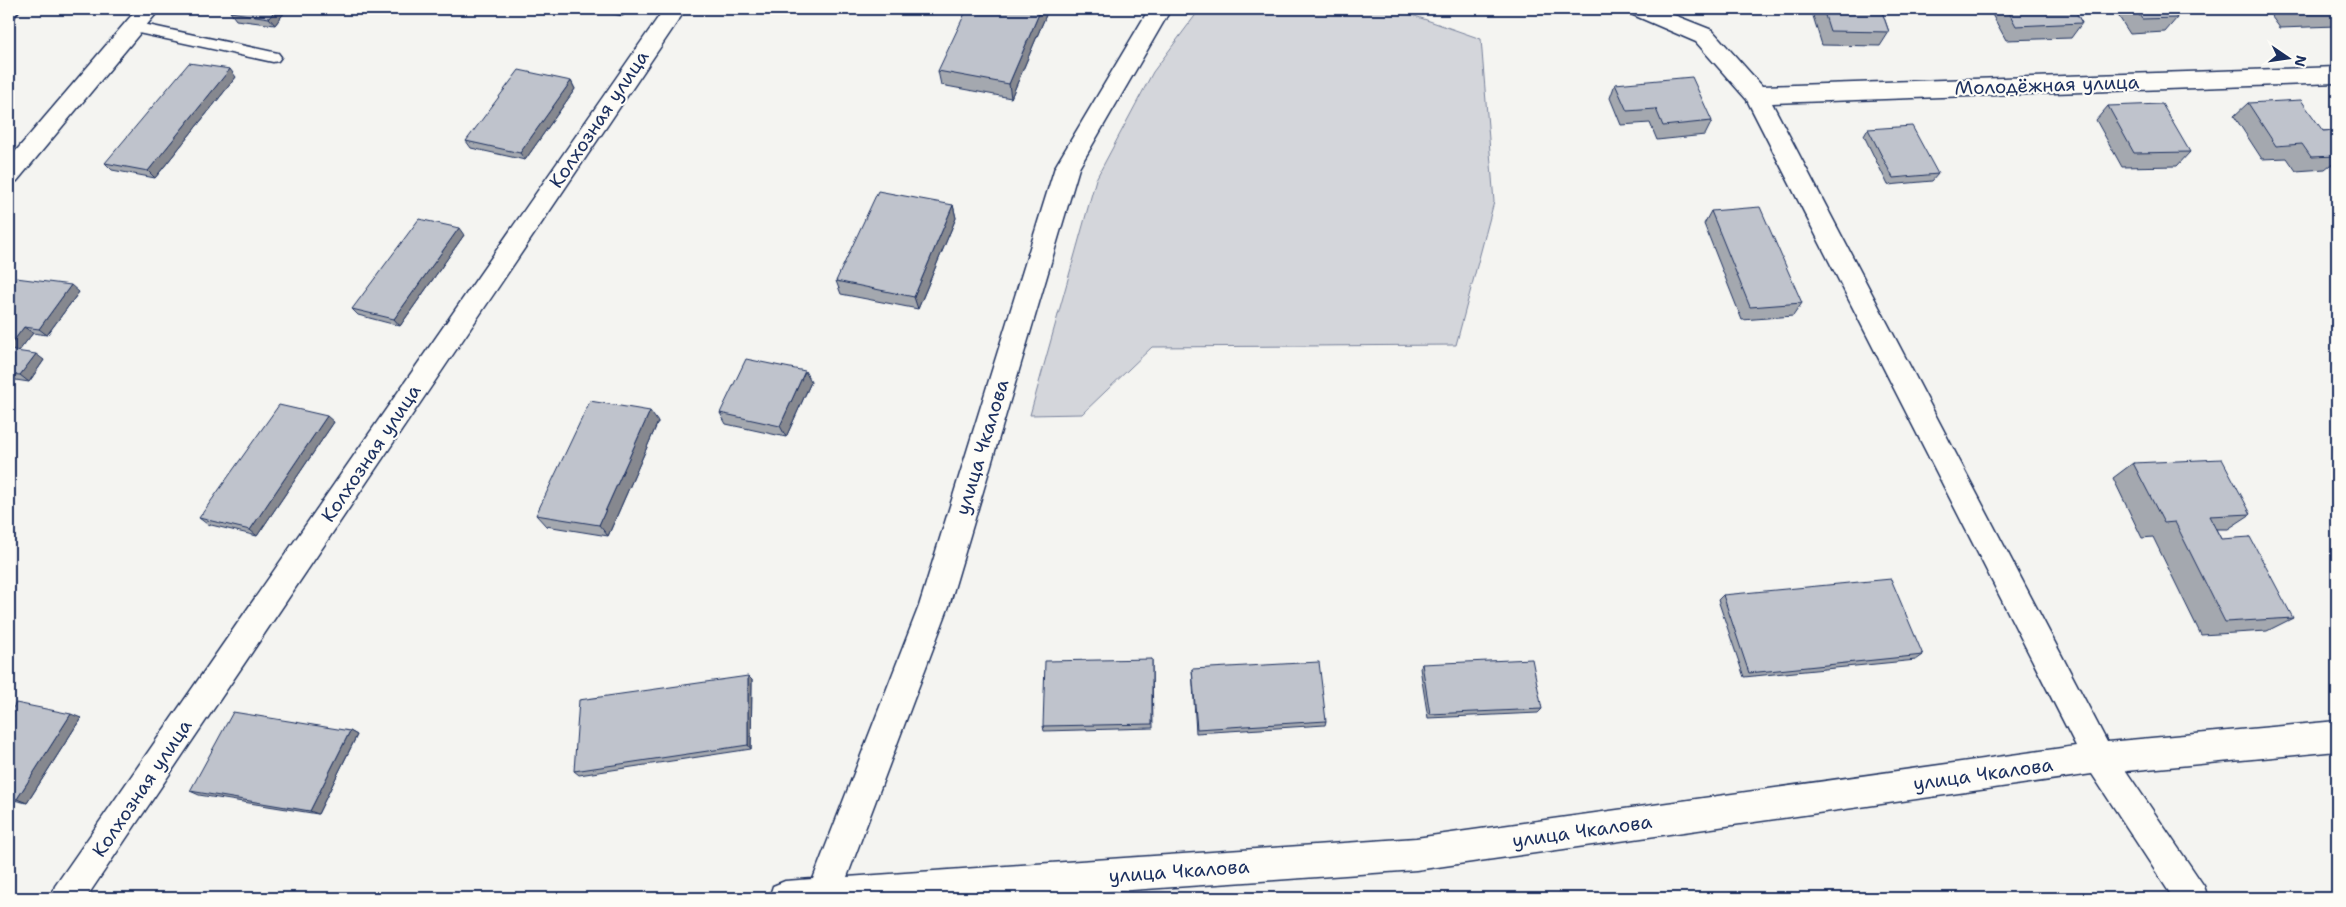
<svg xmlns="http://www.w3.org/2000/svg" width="2346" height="907" font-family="'Shantell Sans',sans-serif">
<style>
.green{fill:#d4d6db;stroke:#78829c}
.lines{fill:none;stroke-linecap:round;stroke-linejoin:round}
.service-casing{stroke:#1b2f5e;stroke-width:3}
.minor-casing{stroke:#1b2f5e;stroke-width:3}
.service{fill:#fdfcf7;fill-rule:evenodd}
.minor{fill:#fdfcf7;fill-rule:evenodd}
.wall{fill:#a4a8af;stroke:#1b2f5e}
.shaded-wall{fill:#86888f;stroke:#1b2f5e}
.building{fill:#bfc3cc;stroke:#1b2f5e}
.labels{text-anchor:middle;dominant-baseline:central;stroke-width:4.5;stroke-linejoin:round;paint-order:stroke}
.street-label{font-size:19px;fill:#1b2f5e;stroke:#fdfcf7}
</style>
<rect width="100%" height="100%" fill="#f4f4f1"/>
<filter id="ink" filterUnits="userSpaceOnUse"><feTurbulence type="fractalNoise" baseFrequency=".02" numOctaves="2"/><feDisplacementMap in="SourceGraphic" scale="10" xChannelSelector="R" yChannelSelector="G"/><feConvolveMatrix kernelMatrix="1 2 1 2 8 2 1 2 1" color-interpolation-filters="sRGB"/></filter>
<g filter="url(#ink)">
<path class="green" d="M1200 9H1395L1481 39 1494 202 1456 345 1152 347 1082 414 1030 415 1096 179 1153 72Z"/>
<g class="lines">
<g class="service-casing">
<path id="service" d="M9 9H20L14 17 9 18Z
M134 22 273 52 278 53 281 57 278 61 273 62 129 31 126 27 129 23Z"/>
</g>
<g class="minor-casing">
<path id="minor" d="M137 9H160L17 181 9 184V159Z
M664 9H686L86 898H51L55 886Z
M1149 9H1171L1079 168 949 606 847 877 1416 838 2076 746 1747 100 1696 42 1631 14 1628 9H1659L1712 30 1762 86 2337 67V83L1772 103 2107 742 2337 721V751L2126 771 2204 886 2208 898H2173L2092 774 1416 870 1017 898H769L773 886 785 881 813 879 919 606 1055 167Z"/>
</g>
<use href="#service" class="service"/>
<use href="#minor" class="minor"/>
</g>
<path class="wall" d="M287 9 275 25 236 20 230 12Z
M588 9H628L623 16Z
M1817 9H1881L1889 32 1880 46 1822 45 1813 16Z
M1989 9H2074L2082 23 2071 38 2006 40Z
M2114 9H2171L2177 18 2165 32 2130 34Z
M2266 9H2337V24L2336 26 2280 28Z
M1046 15 1011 98 941 85 938 71Z
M236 77 155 178 112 170 105 163Z
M571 81 575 89 525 160 471 148 466 141Z
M1615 84 1712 121 1705 135 1657 140 1650 123 1621 125 1610 98Z
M2248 103 2323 131 2337 130V164L2330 165 2325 169 2296 171 2287 158 2262 159 2234 116Z
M2108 106 2190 152 2177 166 2122 167 2096 120Z
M1868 129 1938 174 1932 181 1888 185 1864 136Z
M953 205 956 218 918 309 841 294 836 281Z
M1711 211 1802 303 1793 316 1742 320 1704 224Z
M464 235 400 326 358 315 352 309Z
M9 287 79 292 47 335 33 333 18 352 44 360 29 382 9 379Z
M811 382 786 437 726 424 720 413Z
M334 422 257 536 207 524 199 518Z
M658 422 608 536 546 526 536 515Z
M2133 463 2251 514 2228 529H2216L2221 539 2293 618 2267 631 2201 635 2153 537 2142 538 2113 478Z
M1723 595 1923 655 1916 660 1744 677 1718 600Z
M1152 659 1153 728 1044 731 1043 726Z
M1422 664 1542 709 1538 713 1428 718 1420 668Z
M1192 669 1326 721 1325 725 1196 733Z
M752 680 751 749 579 775 574 771Z
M9 714 81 718 27 803 9 799Z
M350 731 357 735 318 814 199 795 190 791Z
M2337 869V876L2334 870Z"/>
<path class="shaded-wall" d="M276 9H287L275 25 269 18Z
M620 9H628L623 16Z
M1041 9H1045L1046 15 1011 98 1009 84Z
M230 69 236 77 155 178 148 171Z
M571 81 575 89 525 160 520 153Z
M953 205 956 218 918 309 914 297Z
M459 228 464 235 400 326 394 319Z
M71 285 79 292 47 335 39 329Z
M24 327 33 333 15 356 9 352V347Z
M36 354 44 360 29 382 20 375Z
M805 371 811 382 786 437 780 426Z
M650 411 658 422 608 536 599 525Z
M327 416 334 422 257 536 250 530Z
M748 676 752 680 751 749 748 745Z
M71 714 81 718 27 803 17 799Z
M350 731 357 735 318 814 310 811Z"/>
<path class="building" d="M233 9H276L269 18 230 12Z
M967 9H1041L1009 84 938 71Z
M1823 9H1881L1889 32 1830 31Z
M2007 9H2074L2082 23 2016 26Z
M2135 9H2171L2177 18 2142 19Z
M2290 9H2337V12L2294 14Z
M189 63 230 69 148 171 105 163Z
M519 70 571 81 520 153 466 141Z
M1692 77 1712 121 1663 126 1656 109 1627 111 1615 84Z
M2301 100 2323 131 2337 130V156L2311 157 2302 144 2276 146 2248 103Z
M2162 104 2190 152 2134 153 2108 106Z
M1912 126 1938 174 1893 178 1868 129Z
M878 191 953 205 914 297 836 281Z
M1760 207 1802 303 1750 307 1711 211Z
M419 219 459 228 394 319 352 309Z
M16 278 71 285 39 329 24 327 9 347V287Z
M9 350 36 354 20 375 9 374Z
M746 359 805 371 780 426 720 413Z
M590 401 650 411 599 525 536 515Z
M279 405 327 416 250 530 199 518Z
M2222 459 2251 514 2209 516 2221 539 2250 537 2293 618 2225 622 2175 522 2164 523 2133 463Z
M1891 579 1923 655 1749 673 1723 595Z
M1152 659V724L1043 726 1045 661Z
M1532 659 1542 709 1430 714 1422 664Z
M1319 662 1326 721 1197 729 1192 669Z
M748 676V745L574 771 579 700Z
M16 703 71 714 17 799 9 797V714Z
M233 712 350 731 310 811 190 791Z
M2073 893 2075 898H2027Z"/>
</g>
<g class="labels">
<g class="street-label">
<text transform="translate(2047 85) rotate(-2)">Молодёжная улица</text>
<text transform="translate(599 119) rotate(-56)">Колхозная улица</text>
<text transform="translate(982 447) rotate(-73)">улица Чкалова</text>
<text transform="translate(371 453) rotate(-56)">Колхозная улица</text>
<text transform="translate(1983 774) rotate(-8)">улица Чкалова</text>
<text transform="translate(142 788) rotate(-56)">Колхозная улица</text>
<text transform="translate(1582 831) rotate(-8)">улица Чкалова</text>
<text transform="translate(1179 871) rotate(-4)">улица Чкалова</text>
</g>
</g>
<rect width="2346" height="907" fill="none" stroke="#fdfcf7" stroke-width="30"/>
<rect x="15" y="15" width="2316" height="877" fill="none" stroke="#1b2f5e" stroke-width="2" filter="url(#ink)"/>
<g transform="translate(2288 58) rotate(103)" stroke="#fdfcf7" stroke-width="4" paint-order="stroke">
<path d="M0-4L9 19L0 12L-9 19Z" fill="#1b2f5e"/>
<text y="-8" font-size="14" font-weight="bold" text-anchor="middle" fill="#1b2f5e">N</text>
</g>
</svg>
